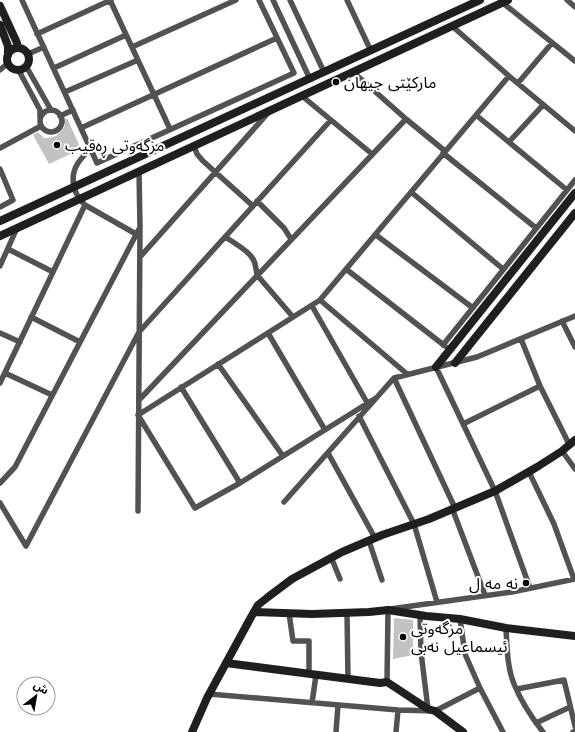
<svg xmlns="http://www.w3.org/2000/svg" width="575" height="732" font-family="Jost,'Noto Sans Arabic',sans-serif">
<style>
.building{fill:#c2c2c2}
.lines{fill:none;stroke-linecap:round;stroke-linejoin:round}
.street{stroke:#525252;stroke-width:5.5}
.secondary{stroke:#1f1f1f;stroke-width:8}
.poi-dot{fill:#000;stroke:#fff;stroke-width:1.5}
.labels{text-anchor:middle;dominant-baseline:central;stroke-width:4;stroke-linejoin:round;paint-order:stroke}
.poi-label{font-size:16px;fill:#000;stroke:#fff;text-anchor:start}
</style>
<rect width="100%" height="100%" fill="#fff"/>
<path class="building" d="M67 118 81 149 49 164 33 135 38 132 44 138H50L56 136 63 129 65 125 63 119Z
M394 618 413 620V655L393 659Z"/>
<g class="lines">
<path class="street" d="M22 0 97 163 294 73 259 0
M110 0 170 129
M273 0 310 79
M290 0 324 72
M347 0 371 51
M567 0 575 7
M503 3 575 61
M452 26 509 76 575 131
M37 34 111 0
M132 47 236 0
M28 54 44 47
M26 66 51 110
M54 68 126 35
M18 69 40 110V117
M0 70 8 63
M353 72 406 119 445 151
M518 83 552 43
M65 92 138 60
M302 96 372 154
M40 121a11 11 0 1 1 22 0a11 11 0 1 1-22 0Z
M476 115 567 190
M60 116 73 110
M81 128 277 38
M509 142 543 105
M194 146 197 154 203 161 253 206
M0 148 41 126
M90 148C87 153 82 157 78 163 69 177 73 194 85 205L136 234
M443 153 536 228
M0 169 13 200 0 207
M411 192 503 269
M257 201 284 228 291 239
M376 235 473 308
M225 237C233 242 249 251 253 259 256 264 256 270 257 275L293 317
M8 249 53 272
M140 257 268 113
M0 266 17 228
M346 269 445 346
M320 300 407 374
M312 306 369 406
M31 317 80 342
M562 321 575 347
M0 333 20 342
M268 333 325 430
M521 339 540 386 569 444
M443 345 575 180
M218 364 283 456
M436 367 495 491 530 588
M5 373 52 395
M394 378 455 508
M0 383 85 205
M181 387 240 483
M376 398 240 483 195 508 138 415 320 300 509 76
M139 400 406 119
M359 416 414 524 437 602
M463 424 540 386
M562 451 575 469
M328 453 375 538
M529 472 554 524 574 579
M0 483 15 467 139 229
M284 502 394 378 477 357 575 316
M0 503 26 546 139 332 330 121
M452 508 485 595
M138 511 140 228 139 171
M369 541 382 580
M331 557 340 579
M390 609 512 592 575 579
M289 613 293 641H309V674
M347 613 348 679
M420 616 421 652 428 709
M460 619 465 654 480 688 503 732
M506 628C507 646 507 667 514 684 521 701 532 718 543 732
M387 682 388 610
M517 689 564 680 575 726
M209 694 398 710 435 711 480 688
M312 703 316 675
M536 723 570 707
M336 732 338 705
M396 732 398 710
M573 732 575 731"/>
<path class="secondary" d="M0 6 17 43 18 48
M0 25 8 46V55
M7 59a11 11 0 1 1 22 0a11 11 0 1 1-22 0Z
M0 221 480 0
M0 236 508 0
M455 363 575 213
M436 367 575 193
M254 612 312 614 369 612 388 610 426 616 460 619 506 628 575 636
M226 663 380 683 387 682 428 709 435 711 463 732
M192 732 207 698 250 619 258 605 268 597 292 579 342 552 382 535 429 519 495 491 537 467 562 451 575 440"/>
</g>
<g class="poi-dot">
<circle cx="336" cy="82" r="4"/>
<circle cx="57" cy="145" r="4"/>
<circle cx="526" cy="583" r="4"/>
<circle cx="403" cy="637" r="4"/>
</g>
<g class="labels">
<g class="poi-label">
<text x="344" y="82">مارکێتی جیهان</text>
<text x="65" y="145">مزگەوتی ڕەقیب</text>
<text x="518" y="583" text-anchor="end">نه مه ل</text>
<text x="411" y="628">مزگەوتی<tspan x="411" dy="18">ئیسماعیل نەبی</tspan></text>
</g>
</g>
<g transform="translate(36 696) rotate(31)"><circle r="19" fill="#ffffff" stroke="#999999"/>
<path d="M0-3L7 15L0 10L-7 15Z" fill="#000000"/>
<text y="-6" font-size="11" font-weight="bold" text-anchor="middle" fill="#000000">ش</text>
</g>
</svg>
